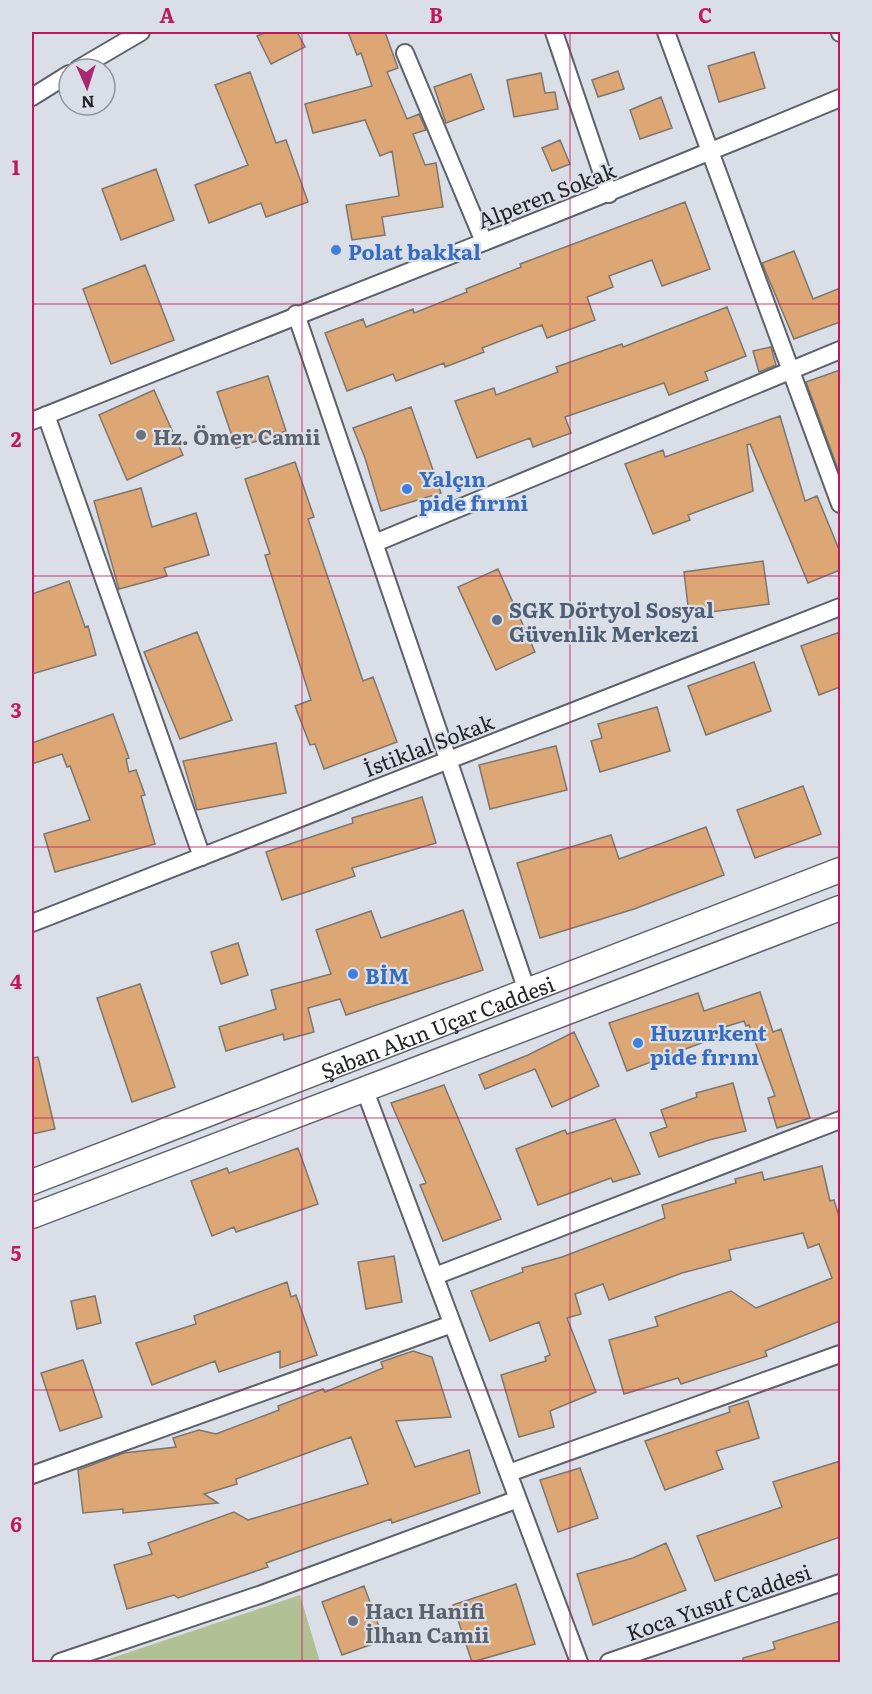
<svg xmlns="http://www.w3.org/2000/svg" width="872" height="1694" font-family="Literata,serif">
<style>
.green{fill:#b2c095}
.building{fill:#dca774;stroke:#7d766f;stroke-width:1.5}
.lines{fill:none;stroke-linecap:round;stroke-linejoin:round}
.minor-casing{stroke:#5d6169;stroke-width:20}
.secondary-casing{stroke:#5d6169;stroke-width:27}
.minor{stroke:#fff;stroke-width:16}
.secondary{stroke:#fff;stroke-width:24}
.grid{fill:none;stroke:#c2185b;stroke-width:1.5;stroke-opacity:0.55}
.shop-dot{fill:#3f7fe0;stroke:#dadee7;stroke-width:2}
.worship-dot{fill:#6b7280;stroke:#dadee7;stroke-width:2}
.service-dot{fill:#5c6f8a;stroke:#dadee7;stroke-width:2}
.labels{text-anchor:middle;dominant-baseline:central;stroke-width:4.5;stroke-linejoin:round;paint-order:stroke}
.street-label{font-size:21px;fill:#212326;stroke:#dadee7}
.shop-label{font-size:21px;font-weight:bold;fill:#366cbe;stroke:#dadee7;text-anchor:start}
.worship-label{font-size:21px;font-weight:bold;fill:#5b616d;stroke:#dadee7;text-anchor:start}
.service-label{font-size:21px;font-weight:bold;fill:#4e5e75;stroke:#dadee7;text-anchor:start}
.neatline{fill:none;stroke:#c2185b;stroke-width:2}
.grid-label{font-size:20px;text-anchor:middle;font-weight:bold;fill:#c2185b}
</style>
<rect width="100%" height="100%" fill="#dadee7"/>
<path class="green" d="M300 1595 320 1662H100Z"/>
<path class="building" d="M267 32H297L305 47 271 64 257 36Z
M348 32H385L398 68 387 72 407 119 419 114 426 130 413 134 425 165 436 163 443 207 382 217 385 235 352 240 346 205 399 196 392 151 380 156 365 120 313 133 305 104 372 86 361 53 357 55Z
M754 52 765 88 719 102 708 66Z
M618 71 624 89 598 97 592 80Z
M250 72 276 143 286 140 308 202 266 217 261 203 209 223 195 185 248 165 215 85Z
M541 73 545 93 555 92 558 109 514 117 507 80Z
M471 74 484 109 446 123 434 87Z
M661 97 672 128 640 139 630 110Z
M560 140 570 164 552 171 542 148Z
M156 169 174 220 121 240 102 189Z
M685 202 710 269 662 286 652 260 609 276 613 287 587 297 595 320 547 338 542 325 482 348 484 352 445 367 444 363 396 381 393 374 347 391 325 333 363 319 366 327 413 309 414 313 467 292 466 289 521 267 520 264Z
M794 251 813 299 840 288V322L794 339 762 263Z
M145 265 174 340 111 364 83 289Z
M727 307 746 356 705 372 708 380 669 395 664 383 565 417 571 433 533 447 530 438 477 458 455 401 494 388 496 395 558 372 556 367 622 344 623 347Z
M771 347 776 365 759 372 753 351Z
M840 370V475L806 382Z
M268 376 286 431 236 448 217 392Z
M154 390 183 455 127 480 99 415Z
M411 407 441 493 381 511 365 458 353 428Z
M780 416 805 501 817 496 840 552V570L808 583 750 444 747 445 753 491 688 515 690 520 653 534 625 464 663 450 665 457Z
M295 462 314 517 308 519 363 681 373 677 397 742 324 769 315 744 310 745 295 706 311 700 265 555 270 554 245 479Z
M141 488 152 527 196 513 209 555 164 568 167 576 119 589 94 501Z
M763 561 769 604 689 615 684 572Z
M498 569 535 652 496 670 458 587Z
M69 581 85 627 88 626 96 655 32 674V594Z
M197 632 232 720 180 739 144 652Z
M840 632V687L819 695 801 646Z
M754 662 771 711 706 735 688 686Z
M657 707 670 751 600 772 591 741 602 738 598 724Z
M113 714 129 758 126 759 129 772 136 770 145 795 141 796 155 844 55 872 44 834 90 820 70 766 67 767 62 754 32 764V743Z
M276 743 286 793 197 810 183 761Z
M556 746 567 790 490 809 479 765Z
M803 786 821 834 755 858 737 810Z
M422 797 436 843 352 868 355 876 282 900 266 852 353 823 352 818Z
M706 827 724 875 634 909 540 938 517 863 611 835 619 859Z
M463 910 483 970 346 1015 340 999 308 1008 314 1032 284 1040 283 1034 226 1051 219 1027 276 1009 271 990 331 974 316 930 371 911 381 938Z
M238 943 248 975 221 984 211 952Z
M140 984 175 1087 132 1102 97 998Z
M760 992 773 1032 781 1029 810 1118 777 1128 768 1098 775 1096 749 1025 746 1026 744 1021 718 1029 720 1036 627 1071 609 1023 698 993 704 1011Z
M574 1032 599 1086 552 1107 535 1069 485 1089 479 1075 528 1055Z
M38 1057 55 1129 32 1134V1058Z
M733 1083 746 1131 709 1140 659 1157 650 1133 667 1127 661 1110 697 1097 696 1093Z
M444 1085 501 1219 443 1241 420 1185 426 1183 391 1103Z
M615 1119 640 1174 613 1182 611 1178 538 1205 516 1149 565 1130 567 1134Z
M298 1148 318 1204 236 1232 234 1227 212 1236 191 1181 227 1168 229 1173Z
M822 1166 830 1201 834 1200 840 1220V1321L765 1351 767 1356 681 1384 678 1378 624 1394 609 1340 658 1326 655 1317 731 1291 756 1308 832 1278 819 1244 808 1248 803 1233 729 1250 731 1260 682 1273 609 1300 603 1284 575 1294 581 1314 567 1318 596 1392 550 1411 554 1427 519 1437 501 1375 546 1361 545 1357 550 1355 539 1322 490 1341 471 1291 523 1272 522 1268 562 1257 665 1218 662 1205 736 1183 735 1179 762 1172 764 1180Z
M394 1256 402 1302 366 1309 358 1262Z
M287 1282 291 1297 296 1295 317 1355 280 1368V1351L219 1372 215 1361 152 1385 136 1343 196 1324 194 1316Z
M95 1296 101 1323 77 1329 71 1301Z
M413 1351 432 1357 451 1417 396 1421 415 1467 469 1450 480 1493 392 1523 391 1519 330 1540 266 1563 268 1567 178 1598 174 1595 127 1609 114 1565 152 1554 148 1543 234 1512 248 1520 368 1484 351 1437 236 1479 237 1484 204 1494 218 1503 123 1513V1509L83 1513 78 1470 124 1453 176 1447 173 1438 199 1430 216 1434 279 1410 278 1406 323 1389 325 1392 383 1368 381 1362Z
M83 1360 102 1417 60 1431 41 1373Z
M748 1401 759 1438 716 1451 723 1469 665 1490 645 1441 730 1412 729 1407Z
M840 1461V1537L715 1581 697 1536 782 1507 773 1482Z
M580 1468 598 1518 558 1532 540 1480Z
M666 1543 686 1590 593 1625 577 1574 633 1558Z
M516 1584 535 1644 472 1662 453 1605Z
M364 1586 384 1640 342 1655 322 1602Z
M840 1621V1662H743V1658L775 1649 773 1642Z"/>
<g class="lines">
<g class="minor-casing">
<path id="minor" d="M554 32 609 194
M666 32 840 504
M840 32V33
M405 53 484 242
M78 69 141 32
M32 97 69 74
M296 314 527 991
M46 415 202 857
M32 421C301 313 572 210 840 98
M375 543 840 350
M32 923 840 607
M364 1088 579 1662
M435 1276 840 1120
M509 1473 840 1354
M32 1475 452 1324
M60 1662 262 1594 518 1499
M609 1662 840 1583"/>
</g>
<g class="secondary-casing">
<g id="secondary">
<path id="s1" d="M32 1182 840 870"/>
<path d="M32 1216 840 908"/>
</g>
</g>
<use href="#minor" class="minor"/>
<use href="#secondary" class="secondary"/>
</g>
<path class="grid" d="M302 32V1662M570 32V1662M32 304H840M32 576H840M32 847H840M32 1118H840M32 1390H840"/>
<g class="shop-dot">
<circle cx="336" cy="250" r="6"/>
<circle cx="407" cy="489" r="6"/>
<circle cx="353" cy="974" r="6"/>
<circle cx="638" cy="1043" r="6"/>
</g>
<g class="worship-dot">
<circle cx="141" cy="435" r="6"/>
<circle cx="353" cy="1621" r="6"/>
</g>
<circle class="service-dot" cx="497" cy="620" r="6"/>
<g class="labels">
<g class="street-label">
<text transform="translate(546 194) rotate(-21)">Alperen Sokak</text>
<text transform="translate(428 744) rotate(-21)">İstiklal Sokak</text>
<text stroke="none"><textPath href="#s1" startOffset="434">Şaban Akın Uçar Caddesi</textPath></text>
<text transform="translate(718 1601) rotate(-19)">Koca Yusuf Caddesi</text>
</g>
<g class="shop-label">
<text x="348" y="250">Polat bakkal</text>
<text x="419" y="477">Yalçın<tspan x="419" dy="24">pide fırıni</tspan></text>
<text x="365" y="974">BİM</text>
<text x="650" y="1031">Huzurkent<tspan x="650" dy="24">pide fırını</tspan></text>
</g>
<g class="worship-label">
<text x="153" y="435">Hz. Ömer Camii</text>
<text x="365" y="1609">Hacı Hanifi<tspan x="365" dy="24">İlhan Camii</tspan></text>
</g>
<g class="service-label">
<text x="509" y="608">SGK Dörtyol Sosyal<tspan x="509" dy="24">Güvenlik Merkezi</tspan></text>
</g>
</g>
<rect width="872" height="1694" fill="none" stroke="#dadee7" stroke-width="66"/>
<g transform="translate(87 87) rotate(177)"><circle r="28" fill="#dadee7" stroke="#90939a" stroke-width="1.5"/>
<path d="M0-4.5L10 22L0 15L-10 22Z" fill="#ab276f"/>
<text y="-9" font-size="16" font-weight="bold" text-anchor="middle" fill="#212326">N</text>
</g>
<rect x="33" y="33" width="806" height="1628" class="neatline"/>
<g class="grid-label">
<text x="167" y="23">A</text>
<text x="436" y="23">B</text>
<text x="705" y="23">C</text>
<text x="16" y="175">1</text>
<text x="16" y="447">2</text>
<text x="16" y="718">3</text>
<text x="16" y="989">4</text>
<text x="16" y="1261">5</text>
<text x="16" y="1532">6</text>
</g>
</svg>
